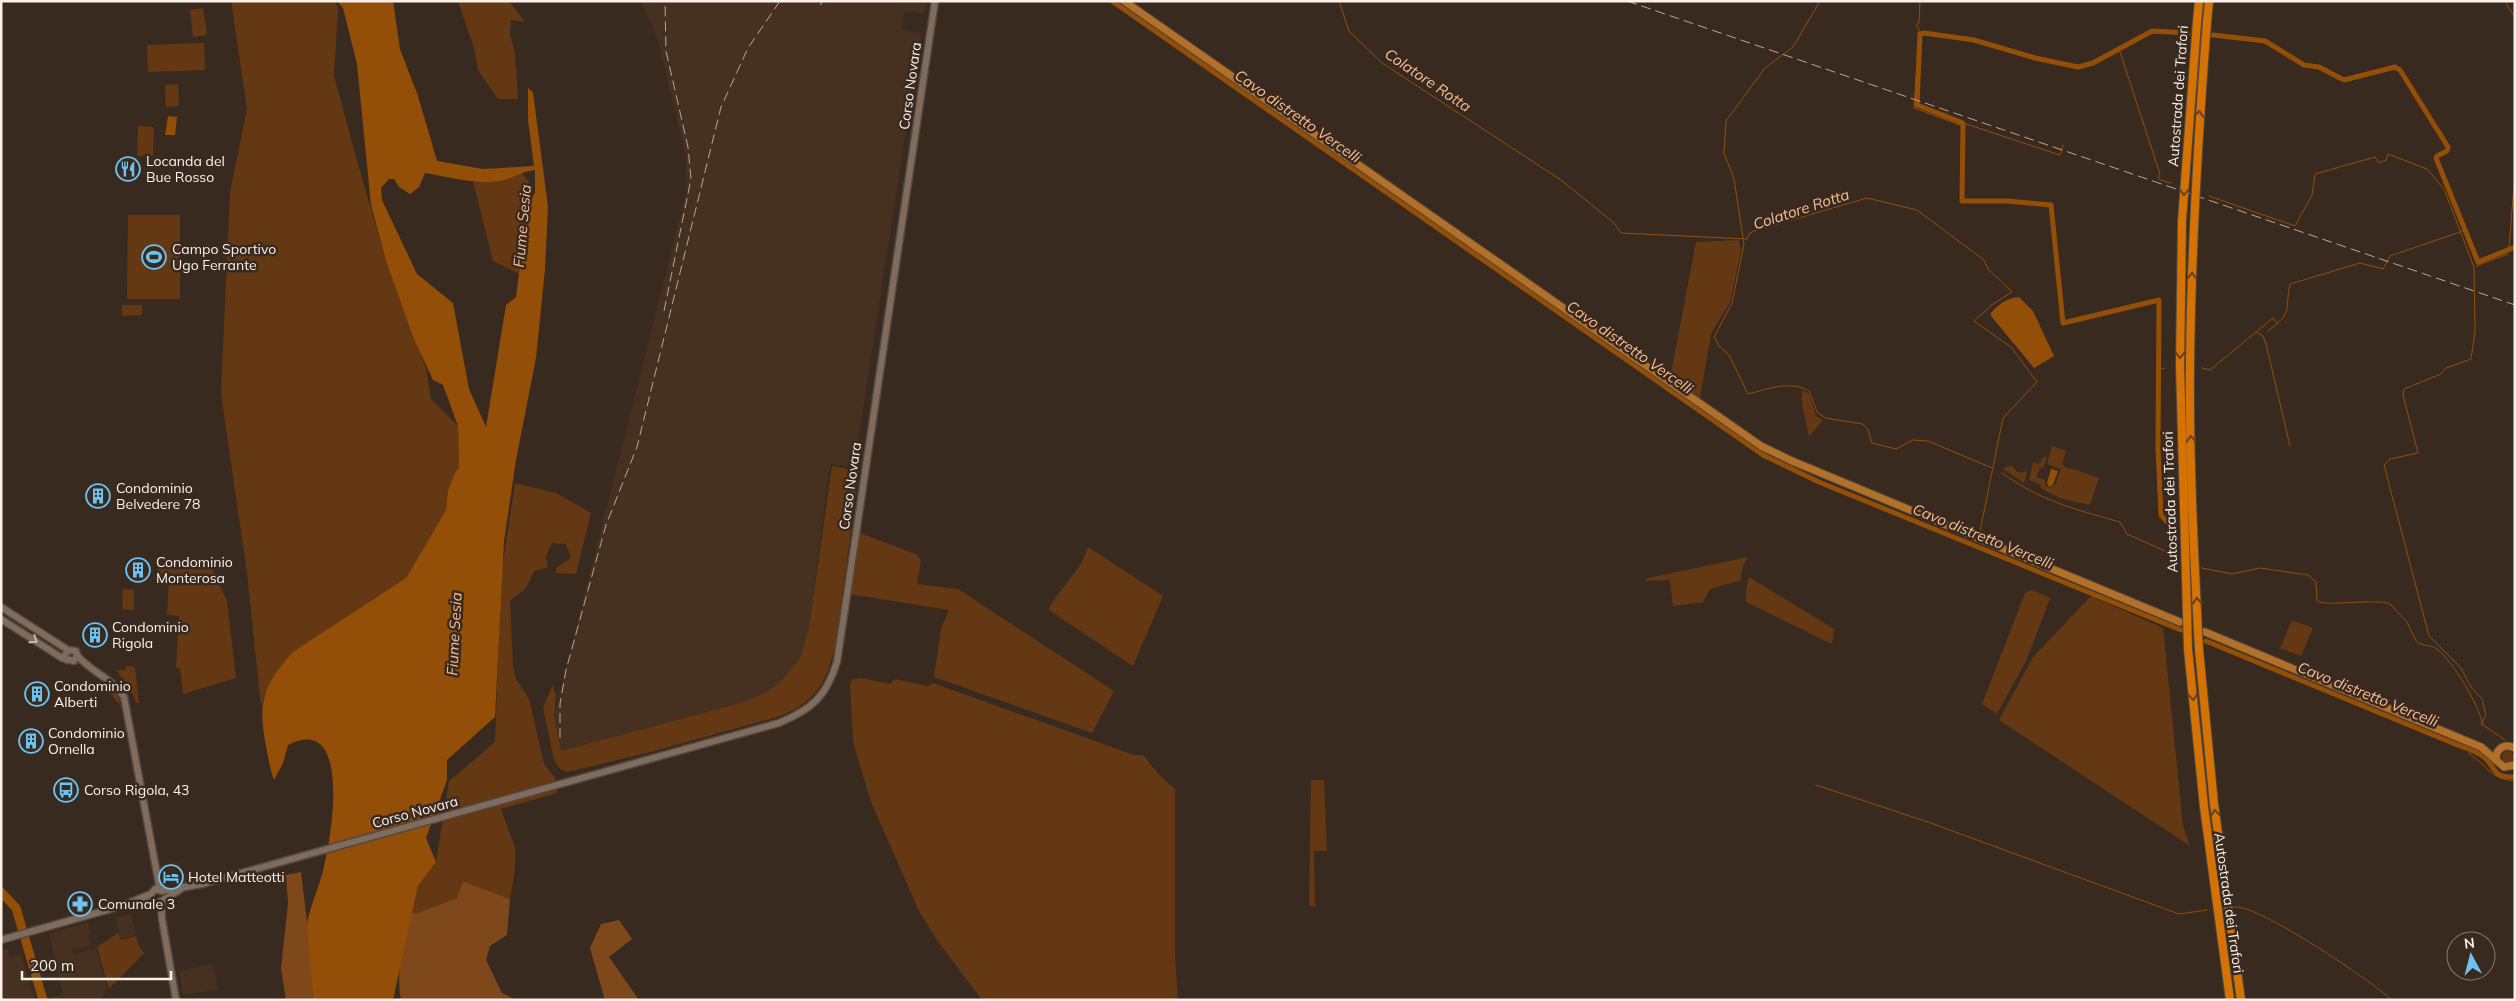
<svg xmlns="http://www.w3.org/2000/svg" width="2516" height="1001" font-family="Mulish,sans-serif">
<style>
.built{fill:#463121}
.green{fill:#643812}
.forest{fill:#7e481b}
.water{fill:#934e08;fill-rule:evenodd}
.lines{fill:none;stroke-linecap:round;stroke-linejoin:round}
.stream{stroke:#934e08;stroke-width:1}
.canal{stroke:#934e08;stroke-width:5}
.river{stroke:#934e08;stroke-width:9}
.secondary-casing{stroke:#55483e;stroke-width:9}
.primary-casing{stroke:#55483e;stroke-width:9}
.highway-casing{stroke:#55483e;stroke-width:10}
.secondary{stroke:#7e6c5f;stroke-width:6}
.primary{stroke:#b27028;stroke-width:7}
.highway{stroke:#d47204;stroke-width:8}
.rail{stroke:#b3a79f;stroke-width:1;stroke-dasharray:10 5;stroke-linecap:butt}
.highway-bridge-casing{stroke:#55483e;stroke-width:10;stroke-linecap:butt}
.highway-bridge{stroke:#d47204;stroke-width:8}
.oneway{stroke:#684017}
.oneway2{stroke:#c9bcb2}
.labels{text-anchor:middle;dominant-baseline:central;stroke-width:5;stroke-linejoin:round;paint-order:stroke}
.street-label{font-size:14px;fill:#fbf1ea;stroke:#392a1f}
.poi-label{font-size:14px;fill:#fbf1ea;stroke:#392a1f;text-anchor:start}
.water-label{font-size:15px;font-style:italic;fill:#f8bd93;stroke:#392a1f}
</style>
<rect width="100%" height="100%" fill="#392a1f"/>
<path class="built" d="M641 1H928L924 14 904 11 902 30 921 33 854 467 830 464 809 628 800 658 780 682 765 693 744 702 561 751 554 716 687 189 686 156 657 38Z
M179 862 184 880 162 886 159 866Z
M131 914 136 935 121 939 115 918Z
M88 922 91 933 88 935 91 945 72 950 74 954 96 948 107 991 98 1000H65L64 998 43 1000 63 994 49 934Z
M8 949 10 958 21 955 35 1000H1V950Z
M213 964 218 989 183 995 179 971Z"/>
<path class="green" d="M231 1H335L338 8 334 75 352 143 386 261 426 368 431 399 458 426 459 468 448 490 446 510 406 578 294 651 267 689 261 706 247 573 221 394 230 192 247 109Z
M458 1H509L525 22 511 20 510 35 515 53 518 99H498L478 70 474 48Z
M203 8 207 35 193 37 190 10Z
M204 43 205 70 148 72 147 45Z
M178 84 179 106 166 107 165 85Z
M138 126 154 127 153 156H137Z
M521 172 528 181 530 188 519 274 493 261 473 181 503 180Z
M128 215H180V299H127Z
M1739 240 1741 251 1730 302 1711 334 1700 398 1670 378 1696 242Z
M122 305H142V315L122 316Z
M1802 390 1809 394 1816 416 1823 420 1809 437 1802 403Z
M2052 446 2066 451 2062 465 2068 468 2067 470 2070 468 2099 478 2090 505C2072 501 2055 499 2040 487L2041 485 2029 480 2033 462 2040 464 2043 457 2047 458 2043 468H2040L2036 477 2045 480V485L2049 488 2055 485 2061 469 2047 464Z
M832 466 859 471 835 647C826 684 814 704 777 717L651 752 567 772 560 769 554 760 543 707 553 685 556 695 554 716 561 751 744 702 765 693 780 682 800 658 809 628Z
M2012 466 2019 473 2027 471 2024 483 2003 469 2005 467Z
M515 483 556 493 591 513 576 574 555 573 557 567 571 558 566 544 552 543 546 556 548 567 534 571 526 588 510 601 513 667 516 679 529 699 544 764 555 778 557 793 501 809 515 848V869L510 899 463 881 457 898 417 914 412 913 418 886 436 862 449 781 495 742 501 577Z
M860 533 918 555 921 561 917 584 958 589 1114 691 1092 733 934 677 941 629 949 610 849 594Z
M1088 547 1163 596 1133 666 1049 610 1051 604 1081 564Z
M1748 557 1742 568 1741 580 1710 589 1703 602 1673 606 1670 580 1645 581 1648 578Z
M181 561 211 566 227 601 236 678 183 694 180 668H176L179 616 167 615 169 581 157 580 158 567Z
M1749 577 1834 629 1832 644 1746 602V588Z
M123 589 134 590V610L122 609Z
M2032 590 2050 598 2027 659 1997 714 1982 704 2025 593Z
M2091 596 2163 628 2183 826 2190 846 1999 720 2033 657Z
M2292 620 2313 628 2301 656 2280 648Z
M126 666 135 667 139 703H137L127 684 116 670H126Z
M861 678 891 684 894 679 928 686 933 683 1134 755H1143L1162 778 1175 789V957L1178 1000H982L937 940 919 911 871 802 853 742 850 684 853 679Z
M108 684 117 694 122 707 103 685Z
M2502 757a6 6 0 1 1 12 0a6 6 0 1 1-12 0Z
M1311 780H1324L1327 851H1314L1315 907 1309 905Z
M118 933 121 940 136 936 139 946 144 953 109 989 97 947Z"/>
<path class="forest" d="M301 872 310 946 313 1000H286L281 968 288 903 286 875Z
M463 881 510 899 507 935 490 946 486 960 502 993 516 1000H401C395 971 405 941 411 913H418L457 898Z
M619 920 632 939 609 957 639 1000H605L590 948 601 924Z"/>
<path class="water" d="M337 1H393L400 49 418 96 437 161 483 169 534 166 528 120V88L533 92 548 207 545 269 536 358 516 460 504 541 495 717 447 760V780L426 838 436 862 418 886 393 1000H313L307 925C310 904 321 884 325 862 332 832 351 713 288 745L283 763 274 780C270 769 268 757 266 746 257 701 264 684 294 651L406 578 446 510 448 490 456 471 459 468 458 426 443 385 433 380 414 339 386 261 371 205 357 64 343 8ZM535 170V193L528 204 516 297 506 305 486 427 469 389 453 303 417 274 382 200 381 188 389 179H394L399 187 410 194 419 187 425 173C450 177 480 186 504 180 515 177 524 171 535 170Z
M168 116 177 117 175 135H165Z
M2019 297 2033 311 2054 356 2034 368 1991 316V313C1999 304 2007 298 2019 297Z
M2051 469 2058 471 2053 485 2049 487 2047 483Z"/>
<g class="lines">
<path class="stream" d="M1339 1 1349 31 1382 63 1561 180 1614 223 1621 233 1747 239 1750 233 1754 231 1867 198 1917 210 1984 260 1988 269 2012 292 1993 304 1974 321 2011 347 2037 382 2003 418 1979 536
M1820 1 1793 47 1765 68 1726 121 1724 153 1734 179 1744 244 1732 303 1714 337 1719 346 1729 355 1748 394C1768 389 1790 380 1809 391L1817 412 1825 418 1863 424 1868 430 1872 443 1896 449 1913 440 1928 441 1992 468
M1920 1 1919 23 1916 25 1919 29 1914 108 1960 125
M2505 1 2515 18
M2119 49 2160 174 2158 176 2160 180 2171 183
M1963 123 2060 155 2063 145
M2209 196 2295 226 2312 195 2315 174 2375 157 2379 163 2386 160 2388 154 2427 169 2444 189 2474 267 2475 332 2471 359 2446 368 2441 374 2404 389 2403 395 2418 453 2390 459 2384 465 2429 636 2461 668 2471 687 2482 699 2486 715 2481 725
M2509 247 2515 174
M2476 266 2508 254
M2268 331C2294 311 2284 313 2290 284L2360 263 2383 269 2390 256 2466 230
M2256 332 2263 336 2266 344 2290 446
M2202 368 2210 370 2273 318 2277 323
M2159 369 2165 368
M2002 473C2041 501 2074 509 2120 522L2127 534 2176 556
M2202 568 2232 574 2260 568 2308 575 2316 582 2317 601C2325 607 2376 598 2390 604L2407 622 2416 641C2422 647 2431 644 2437 649 2454 663 2479 705 2483 725L2505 740
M2470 752 2469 754C2489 766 2489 779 2515 781
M1816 785 1928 822 2179 914 2207 910
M2235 907C2258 904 2373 982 2392 1000"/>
<path class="canal" d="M1112 1 1763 455 1819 482 2181 630
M2213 35 2265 41 2304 65 2319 67 2344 80 2395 67 2400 70 2448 147 2447 151 2437 156 2436 158 2478 262 2515 247
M2172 528 2161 515 2158 448 2159 300 2063 323 2051 205 2008 201H1962L1963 123 1917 105 1920 34 1924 33 1974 40 2035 58 2078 67 2093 63 2152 31 2188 33
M2206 641 2455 744C2463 747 2473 750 2481 755 2497 765 2489 778 2515 777"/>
<path class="river" d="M1 892 16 908 43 1000"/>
<g class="secondary-casing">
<path id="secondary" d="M1 607 68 650
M1 619 62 658 74 661 77 655 76 651 68 650 65 655 67 660
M77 655C90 672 113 678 124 697L160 890
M161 901 162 919 176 1000
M160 902 181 889
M121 906 151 894 155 889 162 891 202 884 779 723C812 709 826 697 837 662L935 1
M1 940 121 906 153 901"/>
</g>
<g class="primary-casing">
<path id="primary" d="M1124 1 1761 446 1792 461 2180 622
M2205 632 2481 747 2504 767 2515 765
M2496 759C2496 748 2505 743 2515 748"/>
</g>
<g class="highway-casing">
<path id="highway" d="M2197 22 2199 1
M2207 22 2209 1
M2188 649 2204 807 2230 1000
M2199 650 2214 804 2241 1000"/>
</g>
<use href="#secondary" class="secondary"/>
<use href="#primary" class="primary"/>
<use href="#highway" class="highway"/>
<path class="rail" d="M1627 1 2515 305
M821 5V1
M664 311 691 179 688 147 666 51 665 1
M560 738V704L566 670 606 525 637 447 721 107 748 48 780 1"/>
<g class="highway-bridge-casing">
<path id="highway-bridge" d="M2188 649 2180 366 2182 221 2197 22
M2199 650C2194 555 2189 461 2190 366 2191 251 2198 137 2207 22"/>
</g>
<use href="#highway-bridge" class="highway-bridge"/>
</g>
<defs><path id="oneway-chevron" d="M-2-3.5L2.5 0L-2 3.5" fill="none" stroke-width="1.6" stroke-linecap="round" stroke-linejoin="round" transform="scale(1.25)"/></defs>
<g class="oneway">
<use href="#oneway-chevron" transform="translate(2199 114) rotate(-85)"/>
<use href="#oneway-chevron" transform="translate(2184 192) rotate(93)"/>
<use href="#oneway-chevron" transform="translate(2192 276) rotate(-89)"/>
<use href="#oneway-chevron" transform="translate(2180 355) rotate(91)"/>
<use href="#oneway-chevron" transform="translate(2191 439) rotate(-91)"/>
<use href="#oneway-chevron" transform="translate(2197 601) rotate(-93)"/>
<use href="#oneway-chevron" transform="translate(2193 697) rotate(84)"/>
<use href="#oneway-chevron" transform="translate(2215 813) rotate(-97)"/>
</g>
<use class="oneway2" href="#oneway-chevron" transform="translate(34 640) rotate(33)"/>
<defs>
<g id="restaurant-ring" transform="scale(1.25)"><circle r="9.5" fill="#392a1f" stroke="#6cc3f2" stroke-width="1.5"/><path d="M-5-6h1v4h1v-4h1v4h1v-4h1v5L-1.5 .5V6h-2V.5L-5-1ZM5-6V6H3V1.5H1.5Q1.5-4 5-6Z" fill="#6cc3f2"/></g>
<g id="stadium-ring" transform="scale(1.25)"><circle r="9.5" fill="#392a1f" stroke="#6cc3f2" stroke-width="1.5"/><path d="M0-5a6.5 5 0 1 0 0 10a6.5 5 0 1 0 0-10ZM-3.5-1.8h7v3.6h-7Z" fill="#6cc3f2"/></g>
<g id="building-ring" transform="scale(1.25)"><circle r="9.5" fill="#392a1f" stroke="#6cc3f2" stroke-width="1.5"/><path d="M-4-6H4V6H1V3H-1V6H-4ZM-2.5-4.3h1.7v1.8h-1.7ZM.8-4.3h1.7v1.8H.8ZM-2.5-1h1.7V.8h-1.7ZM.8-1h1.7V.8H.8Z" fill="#6cc3f2"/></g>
<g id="bus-ring" transform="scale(1.25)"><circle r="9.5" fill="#392a1f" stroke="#6cc3f2" stroke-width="1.5"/><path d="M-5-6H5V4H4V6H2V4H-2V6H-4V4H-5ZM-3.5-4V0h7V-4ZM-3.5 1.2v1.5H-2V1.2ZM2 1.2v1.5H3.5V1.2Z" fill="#6cc3f2"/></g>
<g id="hotel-ring" transform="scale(1.25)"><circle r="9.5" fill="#392a1f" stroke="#6cc3f2" stroke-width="1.5"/><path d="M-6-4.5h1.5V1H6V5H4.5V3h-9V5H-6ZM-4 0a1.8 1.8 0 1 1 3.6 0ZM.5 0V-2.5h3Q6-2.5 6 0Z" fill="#6cc3f2"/></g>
<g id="pharmacy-ring" transform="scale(1.25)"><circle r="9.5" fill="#392a1f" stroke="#6cc3f2" stroke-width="1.5"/><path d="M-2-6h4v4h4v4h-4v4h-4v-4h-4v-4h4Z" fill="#6cc3f2"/></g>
</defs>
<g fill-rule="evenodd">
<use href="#restaurant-ring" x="128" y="169"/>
<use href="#stadium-ring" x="154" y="257"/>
<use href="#building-ring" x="98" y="496"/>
<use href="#building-ring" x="138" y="570"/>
<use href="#building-ring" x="95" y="635"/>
<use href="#building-ring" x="37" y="694"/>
<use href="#building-ring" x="31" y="741"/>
<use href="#bus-ring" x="66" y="790"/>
<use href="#hotel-ring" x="171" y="877"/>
<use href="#pharmacy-ring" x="80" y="904"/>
</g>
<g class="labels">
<g class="street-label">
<text transform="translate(910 86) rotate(-82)">Corso Novara</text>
<text transform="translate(2178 96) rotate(-86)">Autostrada dei Trafori</text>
<text transform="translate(850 486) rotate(-82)">Corso Novara</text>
<text transform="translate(2170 502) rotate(-92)">Autostrada dei Trafori</text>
<text transform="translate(415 812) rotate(-15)">Corso Novara</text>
<text transform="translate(2229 903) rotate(82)">Autostrada dei Trafori</text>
</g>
<g class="poi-label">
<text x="146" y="161">Locanda del<tspan x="146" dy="16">Bue Rosso</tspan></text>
<text x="172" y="249">Campo Sportivo<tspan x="172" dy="16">Ugo Ferrante</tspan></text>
<text x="116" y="488">Condominio<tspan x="116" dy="16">Belvedere 78</tspan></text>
<text x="156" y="562">Condominio<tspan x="156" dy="16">Monterosa</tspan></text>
<text x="112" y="627">Condominio<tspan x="112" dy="16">Rigola</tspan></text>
<text x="54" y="686">Condominio<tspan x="54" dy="16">Alberti</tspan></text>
<text x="48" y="733">Condominio<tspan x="48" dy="16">Ornella</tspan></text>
<text x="84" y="790">Corso Rigola, 43</text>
<text x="188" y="877">Hotel Matteotti</text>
<text x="98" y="904">Comunale 3</text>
</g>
<g class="water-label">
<text transform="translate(1428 80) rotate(34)">Colatore Rotta</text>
<text transform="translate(1298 116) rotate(35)">Cavo distretto Vercelli</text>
<text transform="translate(1801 209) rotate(-18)">Colatore Rotta</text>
<text transform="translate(522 226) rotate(-85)">Fiume Sesia</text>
<text transform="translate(1630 347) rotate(35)">Cavo distretto Vercelli</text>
<text transform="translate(1983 536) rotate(22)">Cavo distretto Vercelli</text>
<text transform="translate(454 634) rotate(-87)">Fiume Sesia</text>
<text transform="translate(2368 694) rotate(22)">Cavo distretto Vercelli</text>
</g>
</g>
<rect width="2516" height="1001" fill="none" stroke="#fbf1ea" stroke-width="5"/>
<g transform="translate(2471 956) rotate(353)"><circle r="24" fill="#392a1f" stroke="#877a70"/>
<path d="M0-4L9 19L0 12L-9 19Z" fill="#6cc3f2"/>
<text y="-8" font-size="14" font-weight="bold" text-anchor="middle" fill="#fbf1ea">N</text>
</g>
<path d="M22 971v8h149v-8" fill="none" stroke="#fbf1ea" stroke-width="2.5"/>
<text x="30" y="971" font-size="15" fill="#fbf1ea" stroke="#392a1f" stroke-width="4" paint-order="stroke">200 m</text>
</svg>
